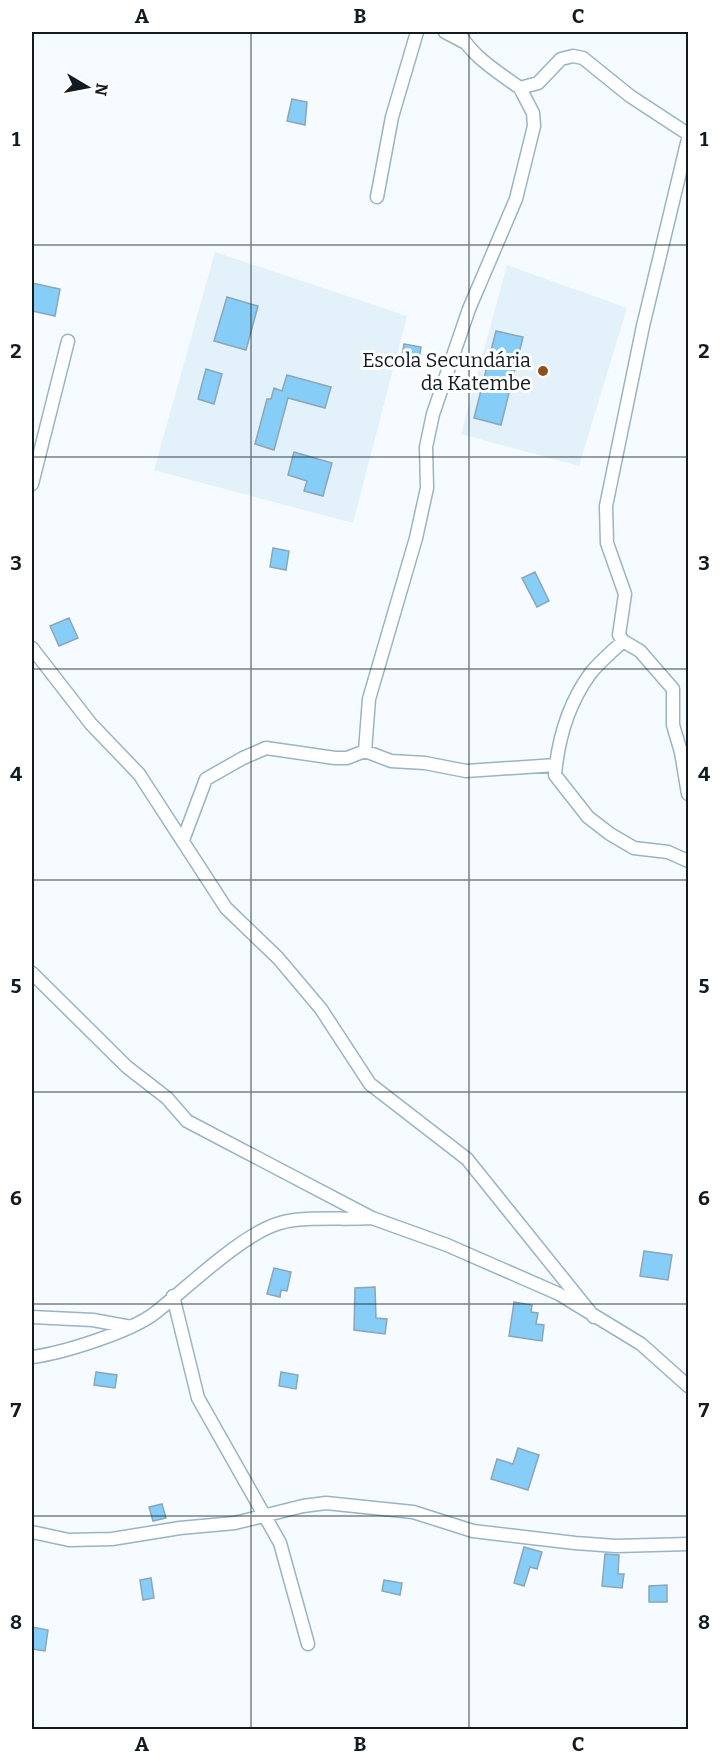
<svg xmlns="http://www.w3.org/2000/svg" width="720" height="1761" font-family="Bitter,serif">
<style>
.built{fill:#e3f1fa}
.building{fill:#86cef7;stroke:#8ba6b6;stroke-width:1.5}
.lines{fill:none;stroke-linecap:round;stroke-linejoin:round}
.street-casing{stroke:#99b4c4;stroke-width:15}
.street{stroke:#fff;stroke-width:12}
.grid{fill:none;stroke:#111b21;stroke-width:1.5;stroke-opacity:0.55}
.poi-dot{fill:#914f1c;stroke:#fff;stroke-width:2}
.labels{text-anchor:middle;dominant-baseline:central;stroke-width:6;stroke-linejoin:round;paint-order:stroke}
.poi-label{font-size:20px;fill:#111b21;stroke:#fff;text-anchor:end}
.neatline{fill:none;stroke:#111b21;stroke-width:2}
.grid-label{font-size:20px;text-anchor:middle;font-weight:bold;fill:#111b21}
</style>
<rect width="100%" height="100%" fill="#f6fbff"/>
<path class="built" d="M215 252 407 316 353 523 154 470Z
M507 265 627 308 579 466 461 434Z"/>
<path class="building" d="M292 99 307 102 305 125 287 121Z
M32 283 60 289 55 316 32 311Z
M227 297 258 306 246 350 214 341Z
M496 331 523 337 501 425 474 418Z
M404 344 421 347 418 365 401 362Z
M206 369 222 374 214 404 198 399Z
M287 375 331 387 325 408 288 398 274 450 255 444 267 399H271L274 388 282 391Z
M294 452 332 463 323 496 304 491 307 481 288 475Z
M273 548 289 551 286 570 270 567Z
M535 572 549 601 537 607 522 578Z
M69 618 78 638 59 646 50 626Z
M644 1251 672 1255 668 1280 640 1276Z
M274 1268 291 1272 287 1291 281 1290 280 1297 267 1294Z
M375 1287 376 1318 387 1319 385 1334 354 1330 355 1288Z
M514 1302 532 1305 531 1312 538 1313 536 1324 544 1325 542 1341 509 1336Z
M96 1372 117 1375 115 1388 94 1385Z
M281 1372 298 1375 296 1389 279 1386Z
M518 1448 539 1455 528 1490 491 1479 497 1459 513 1464Z
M162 1504 166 1518 153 1521 149 1507Z
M524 1547 542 1552 537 1569 530 1567 524 1586 514 1583Z
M605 1554 619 1555 618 1574H624L622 1588 602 1586Z
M151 1578 154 1598 143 1600 140 1580Z
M384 1580 402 1583 400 1595 382 1591Z
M667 1585V1602H649V1586Z
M32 1627 48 1630 45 1651 32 1649Z"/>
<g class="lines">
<g class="street-casing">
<path id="street" d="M445 32 464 42
M459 32C471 56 498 72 520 88L538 83 561 59 573 56 583 58 630 96 688 134
M520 88 533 113 534 126 516 199 469 309 433 414 426 447 427 488 416 538 369 699 365 751 391 761 425 763 466 771 556 765
M688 139 643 326 606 506 607 543 625 594 619 635 623 641 640 651 673 689V725L681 752 688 794
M377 197 392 117 417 32
M32 484 68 341
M623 641C612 652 599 662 590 674 569 703 558 740 555 775L588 817 610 834 634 848 668 852 688 861
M32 648 91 724 139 774 226 908 278 958 321 1009 370 1084 467 1159 594 1317
M183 840 206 779 243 758 266 748 335 758H347L365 751
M32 973 127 1067 167 1098 187 1121 372 1218 447 1245 559 1294 641 1344 688 1386
M173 1296 198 1398 280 1543 308 1644
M32 1317 93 1320 131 1327
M32 1357C63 1353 130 1332 155 1313 187 1288 243 1233 280 1223 303 1216 345 1220 371 1218
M32 1532 69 1540 112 1539 180 1528 235 1523 303 1506 326 1503 413 1512 473 1531 575 1543 616 1546 688 1544"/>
</g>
<use href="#street" class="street"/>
</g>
<path class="grid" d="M251 32V1730M469 32V1730M32 245H688M32 457H688M32 669H688M32 880H688M32 1092H688M32 1304H688M32 1516H688"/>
<circle class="poi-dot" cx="543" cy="371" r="6"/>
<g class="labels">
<g class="poi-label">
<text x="531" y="360">Escola Secundária<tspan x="531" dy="23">da Katembe</tspan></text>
</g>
</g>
<rect width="720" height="1761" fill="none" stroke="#ffffff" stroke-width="66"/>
<g transform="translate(87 87) rotate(100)" stroke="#ffffff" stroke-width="4.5" paint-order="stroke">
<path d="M0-4.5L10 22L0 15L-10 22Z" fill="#111b21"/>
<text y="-9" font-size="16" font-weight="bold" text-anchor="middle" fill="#111b21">N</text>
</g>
<rect x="33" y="33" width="654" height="1695" class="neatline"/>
<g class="grid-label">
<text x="142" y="23">A</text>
<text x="360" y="23">B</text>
<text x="578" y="23">C</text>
<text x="16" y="146">1</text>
<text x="704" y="146">1</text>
<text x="16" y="358">2</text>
<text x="704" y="358">2</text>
<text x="16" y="570">3</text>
<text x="704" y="570">3</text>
<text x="16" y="781">4</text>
<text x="704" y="781">4</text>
<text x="16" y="993">5</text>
<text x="704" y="993">5</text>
<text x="16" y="1205">6</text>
<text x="704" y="1205">6</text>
<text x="16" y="1417">7</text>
<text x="704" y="1417">7</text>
<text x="16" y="1629">8</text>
<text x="704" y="1629">8</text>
<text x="142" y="1751">A</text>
<text x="360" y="1751">B</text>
<text x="578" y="1751">C</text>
</g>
</svg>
